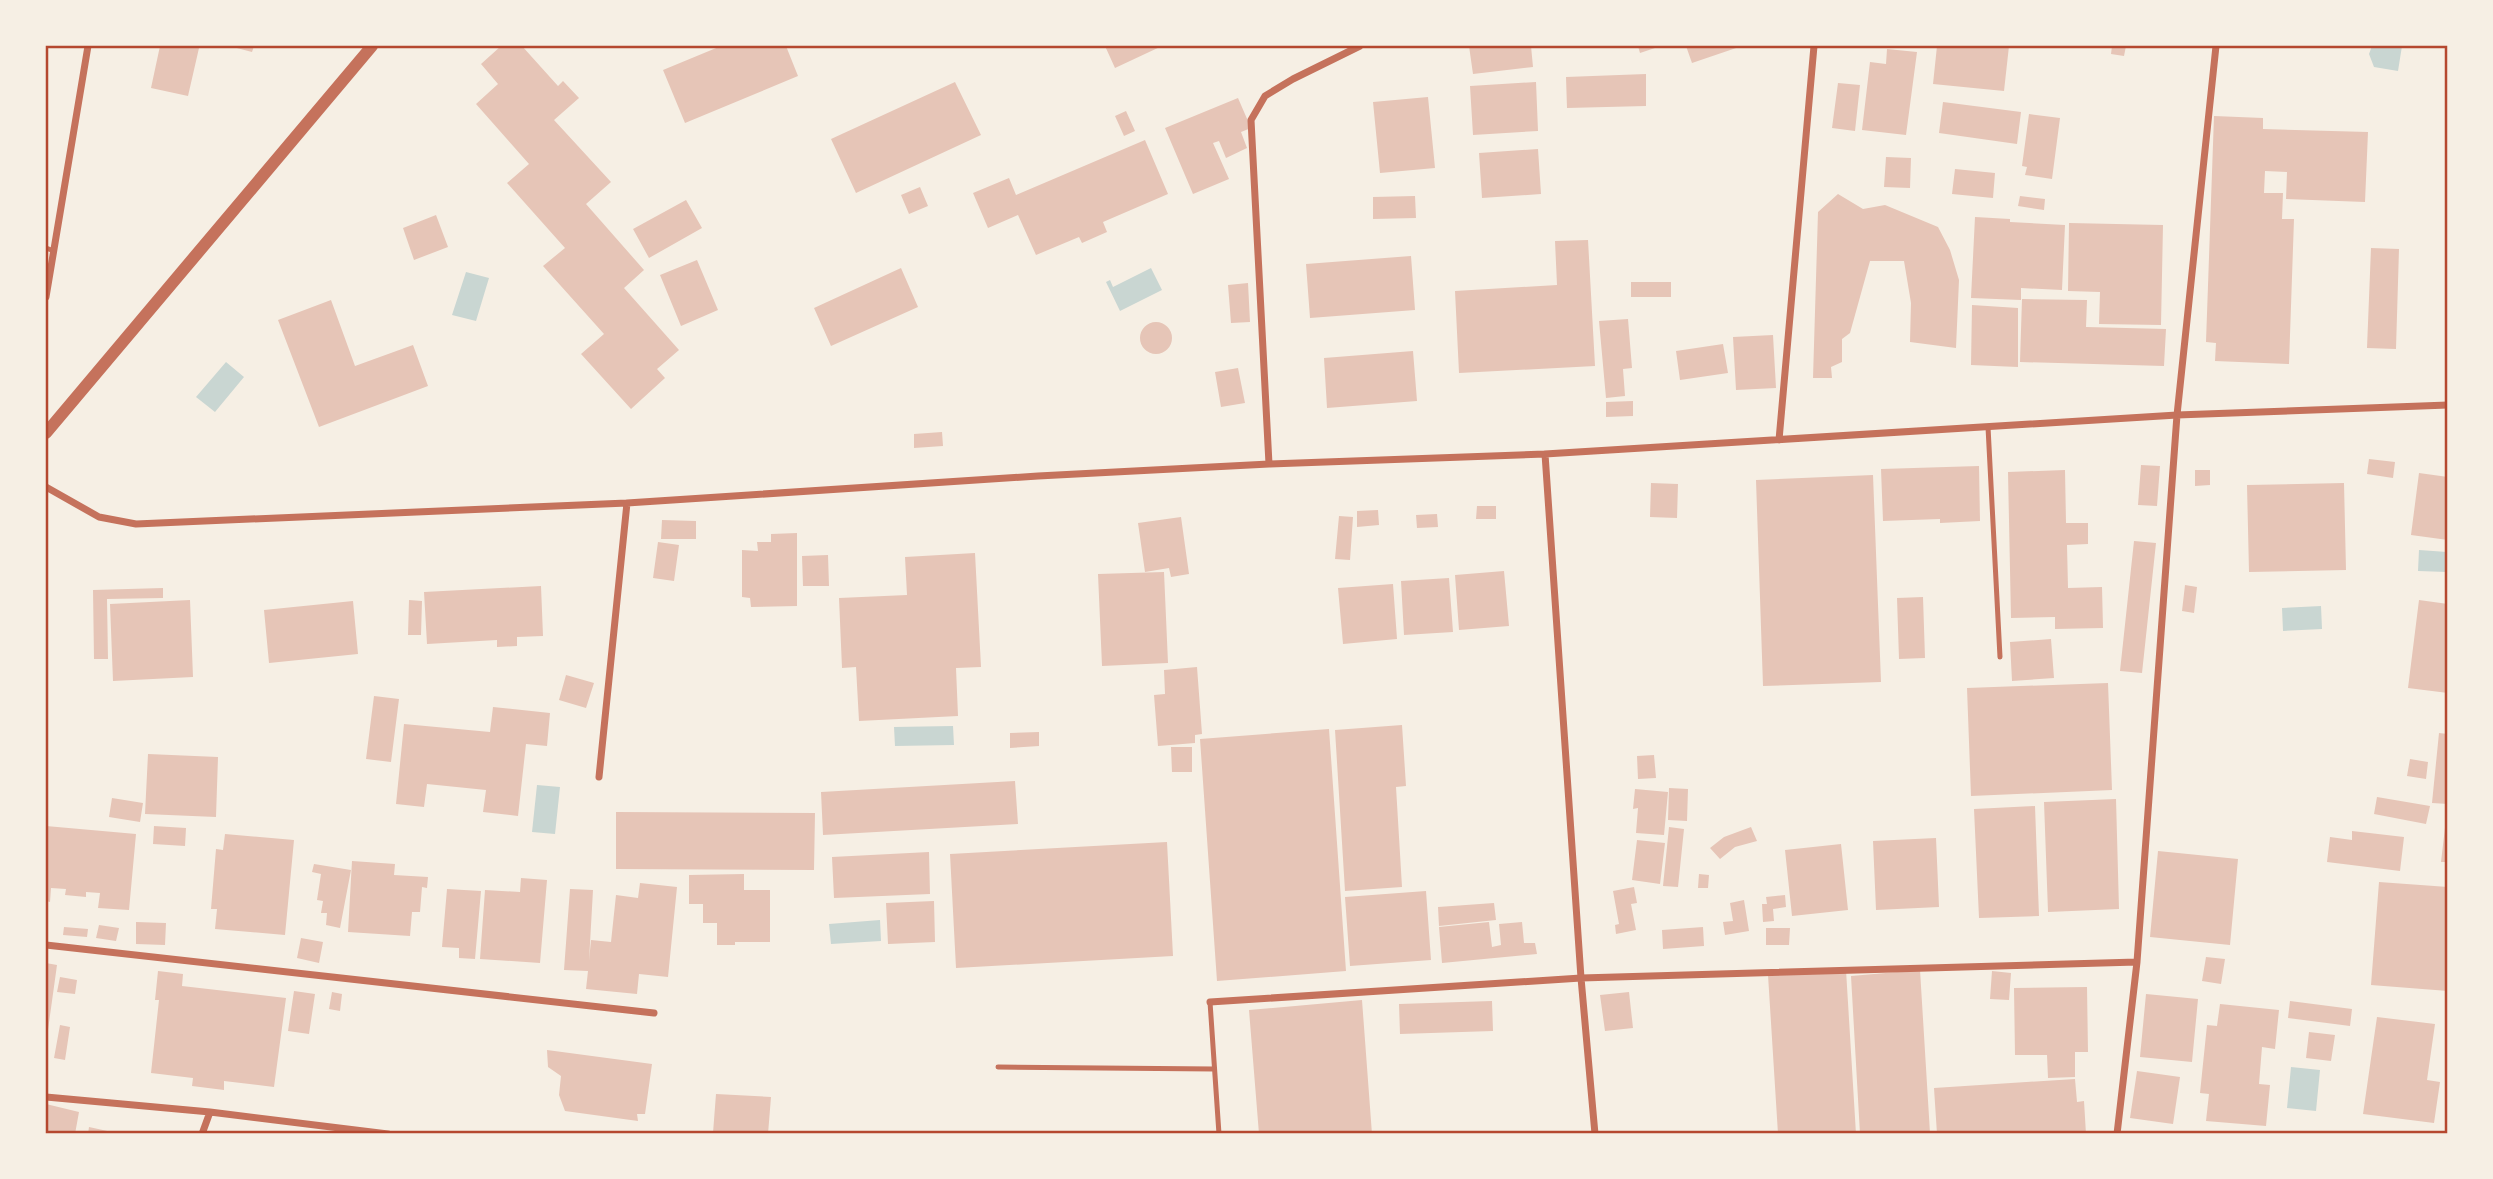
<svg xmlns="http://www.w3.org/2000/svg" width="2493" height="1179" font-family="Overpass,sans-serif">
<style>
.water{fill:#c9d6d2}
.building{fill:#e6c5b7}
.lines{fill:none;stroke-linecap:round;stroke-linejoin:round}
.service{stroke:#c5725c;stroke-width:5}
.minor{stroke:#c5725c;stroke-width:7}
.tertiary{stroke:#c5725c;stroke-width:12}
.neatline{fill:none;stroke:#b5482f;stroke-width:2.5}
</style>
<rect width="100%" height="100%" fill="#f6efe4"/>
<path class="water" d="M2372 46H2402L2398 71 2374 67 2369 54Z
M1151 268 1162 290 1120 311 1106 282 1110 280 1113 287Z
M466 272 489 278 476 321 452 315Z
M226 362 244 377 215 412 196 397Z
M2419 550 2447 552V572L2418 571Z
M2321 606 2322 629 2283 631 2282 608Z
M953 726 954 745 895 746 894 727Z
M537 785 560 787 555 834 532 832Z
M880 920 881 941 831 944 829 924Z
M2291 1067 2320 1070 2316 1111 2287 1108Z"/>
<path class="building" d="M160 46H187L199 48 188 96 151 88Z
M229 46H254L252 52Z
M501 46H522L558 86 563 81 579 98 554 120 611 182 586 204 644 270 624 288 679 350 657 369 665 378 631 409 581 354 604 334 543 266 565 248 507 183 529 164 476 104 498 84 481 64Z
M721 46H786L798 76 685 123 663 70Z
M1105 46H1162L1115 68Z
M1469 46H1531L1533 67 1473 74Z
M1638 46H1661L1640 53Z
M1686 46H1742L1692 63Z
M1937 46H2009L2004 91 1933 84Z
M2112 46H2126L2124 56 2111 54Z
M1887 49 1917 52 1906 135 1862 130 1870 62 1886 64Z
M1646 74V106L1567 108 1566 77Z
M955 82 981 135 856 193 831 139Z
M1536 82 1538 131 1473 135 1470 86Z
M1838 83 1860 85 1855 131 1832 128Z
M1428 97 1435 168 1380 173 1373 102Z
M1238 98 1251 128 1241 132 1247 148 1226 158 1219 141 1213 143 1229 179 1193 194 1165 128Z
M1943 102 2021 112 2017 144 1939 133Z
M1126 111 1135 131 1124 136 1115 116Z
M2029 114 2060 118 2052 179 2025 175 2027 167 2022 166Z
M2214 116 2263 118V129L2368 132 2365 202 2286 199 2287 172 2265 171 2264 193H2283L2282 219H2294L2289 364 2215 361 2216 343 2206 342Z
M1145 140 1168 194 1103 222 1107 232 1082 243 1079 237 1036 255 1018 215 988 228 973 193 1009 178 1016 195Z
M1538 149 1541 194 1482 198 1479 153Z
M1886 157 1911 158 1910 188 1884 187Z
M1955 169 1995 173 1993 198 1952 194Z
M920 187 928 206 909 214 901 195Z
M1838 194 1863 209 1885 205 1938 227 1950 250 1959 280 1956 348 1910 342 1911 303 1904 261H1870L1850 333 1842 339V362L1831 367 1832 378H1813L1818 212Z
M1415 196 1416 218 1373 219V197Z
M2020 196 2045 199 2044 210 2018 206Z
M686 200 702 228 649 258 633 229Z
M436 215 448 247 414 260 403 228Z
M1975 217 2010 219V222L2065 225 2062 290 2021 288V300L1971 298Z
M2069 223 2163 225 2161 325 2099 324 2100 292 2068 291Z
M1588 240 1595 366 1459 373 1455 291 1557 285 1555 241Z
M2371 248 2399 249 2396 349 2367 348Z
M1411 256 1415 310 1310 318 1306 264Z
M697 260 718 310 681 326 660 275Z
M901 268 918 307 831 346 814 308Z
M1631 282H1671V297H1631Z
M1248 283 1250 322 1231 323 1228 285Z
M2022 299 2087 300 2086 327 2166 329 2164 366 2020 362Z
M331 300 355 366 413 345 428 386 319 427 278 320Z
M1972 305 2018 308V367L1971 365Z
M1628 319 1632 368 1623 369 1625 396 1606 398 1599 321Z
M1140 338a16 16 0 1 1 32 0a16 16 0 1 1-32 0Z
M1773 335 1776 388 1736 390 1733 337Z
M1723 344 1728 373 1680 380 1676 351Z
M1413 351 1417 401 1327 408 1324 358Z
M1238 368 1245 403 1221 407 1215 372Z
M1633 401V416L1606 417V402Z
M942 432 943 446 914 448V434Z
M2369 459 2395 462 2393 478 2367 474Z
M2141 465 2160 466 2157 506 2138 505Z
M1979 466 1980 521 1940 523V519L1883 521 1881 469Z
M2065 470 2066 523H2088V544L2067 545 2068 588 2102 587 2103 628 2055 629V617L2011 618 2008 472Z
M2195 470H2210V485L2195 486Z
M2419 473 2448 477V540L2411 535Z
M1873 475 1881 682 1763 686 1756 480Z
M1651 483 1678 484 1677 518 1650 517Z
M2344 483 2346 570 2249 572 2247 485Z
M1477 506H1496V519H1476Z
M1378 510 1379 525 1357 527V511Z
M1437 514 1438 527 1417 528 1416 515Z
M1339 516 1353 517 1350 560 1335 559Z
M1181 517 1189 574 1171 577 1169 568 1145 572 1138 523Z
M662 520 696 521V539H661Z
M797 533V606L751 607 750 598 742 597V550L758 551 757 542H771V534Z
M2134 541 2156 543 2142 673 2120 671Z
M658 542 679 545 674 581 653 578Z
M975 553 981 667 956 668 958 716 859 721 856 667 842 668 839 598 907 595 905 557Z
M828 555 829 586H803L802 556Z
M1504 571 1509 626 1459 630 1455 575Z
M1164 572 1168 663 1102 666 1098 574Z
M1449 578 1453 632 1404 635 1401 581Z
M1393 584 1397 639 1343 644 1338 588Z
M2185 585 2197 587 2194 613 2182 611Z
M541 586 543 636 517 637V646L497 647V640L427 644 424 592Z
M163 588V598L107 599 108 659H94L93 590Z
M1923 597 1925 658 1899 659 1897 598Z
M190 600 193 677 113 681 110 604Z
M409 600 422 601 421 635H408Z
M2419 600 2448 604V693L2408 688Z
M353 601 358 654 269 663 264 610Z
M2051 639 2054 678 2012 681 2010 642Z
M1197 667 1202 734 1195 735V743L1158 746 1154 695 1165 694 1164 670Z
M566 675 594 683 586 708 559 700Z
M2108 683 2112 790 1971 796 1967 688Z
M374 696 399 699 391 762 366 759Z
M493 707 550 713 547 746 526 744 518 816 483 812 486 790 427 784 424 807 396 804 404 724 490 732Z
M1402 725 1406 786 1396 787 1402 887 1345 891 1335 730Z
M1329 729 1346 971 1217 981 1200 739Z
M1039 732V746L1010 748V733Z
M2439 733 2448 734V804L2432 803Z
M1171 747H1192V772H1172Z
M148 754 218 757 216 817 145 814Z
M1654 755 1656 778 1638 779 1637 756Z
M2410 759 2428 762 2426 779 2407 776Z
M1015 781 1018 824 823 835 821 792Z
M1669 788 1688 789 1687 821 1668 820Z
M1635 789 1668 792 1664 835 1636 833 1638 808 1633 809Z
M2377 797 2430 806 2426 824 2374 814Z
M112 798 143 803 140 822 109 817Z
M2116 799 2119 909 2048 912 2044 802Z
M2035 806 2039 916 1979 918 1974 809Z
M616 812 815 813 814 870 616 869Z
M2446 819H2448V862H2441Z
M46 826 136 834 129 910 98 908 100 893 86 892V897L65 895 66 889 51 888 50 902 46 901Z
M154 826 186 828 185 846 153 844Z
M1669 827 1684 829 1678 887 1663 886Z
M1751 827 1757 841 1735 847 1720 859 1710 848 1724 837Z
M2352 831 2404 837 2400 871 2327 862 2330 837 2352 840Z
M225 834 294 840 285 935 215 929 217 909H211L216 849 223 850Z
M1936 838 1939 907 1876 910 1873 841Z
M1637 840 1665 843 1660 884 1632 880Z
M1167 842 1173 956 956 968 950 854Z
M1841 844 1848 910 1792 916 1785 850Z
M2158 851 2238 859 2230 945 2150 937Z
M929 852 930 894 834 898 832 857Z
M352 861 395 864 394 875 428 877 427 888 422 887 420 912H412L410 936 348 932Z
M314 864 351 870 340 928 326 925 327 913H321L323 901 317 900 321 874 312 872Z
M744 874V890H770V942H735V945H717V923H703V904H689V875Z
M1699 874 1709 875 1708 888H1698Z
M521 878 547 880 540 963 480 959 485 890 520 892Z
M2379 882 2448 887V991L2371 985Z
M640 883 677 887 668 977 639 974 637 994 586 989 588 971 564 970 570 889 593 890 589 961 591 940 611 942 616 895 638 898Z
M1634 887 1637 903 1631 904 1636 930 1616 934 1615 925 1619 924 1613 891Z
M447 889 481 891 475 959 459 958V948L442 947Z
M1426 891 1431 960 1350 966 1345 897Z
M1785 895 1786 907 1773 909 1774 921 1763 922 1762 904H1767L1766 897Z
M1744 900 1749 931 1725 935 1723 922 1733 921 1730 903Z
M934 901 935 942 888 944 886 903Z
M1494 903 1496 920 1439 926 1438 907Z
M136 922 166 923 165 945 136 944Z
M1489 922 1492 947 1501 945 1499 924 1522 922 1524 943H1535L1537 954 1442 963 1439 927Z
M99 925 119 928 116 941 96 938Z
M64 927 88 929 87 937 63 935Z
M1703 927 1704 946 1663 949 1662 930Z
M1766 928H1790L1789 945H1766Z
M301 938 323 942 319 963 297 958Z
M2206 957 2225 959 2221 984 2202 981Z
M46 963 57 965 47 1037H46Z
M1846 970 1856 1134H1778L1768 975Z
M1920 970 1930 1133 1860 1134 1851 976Z
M158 971 183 974 182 986 286 998 274 1087 224 1081V1090L192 1086 193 1078 151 1073 159 1000H155Z
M1992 971 2011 973 2009 1000 1990 999Z
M60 977 77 980 75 994 57 992Z
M2087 987 2088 1052H2075V1077L2048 1078 2047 1055H2015L2014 988Z
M294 991 315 994 309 1034 288 1031Z
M332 992 342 994 340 1011 329 1009Z
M1629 992 1633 1028 1605 1031 1600 995Z
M2146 994 2198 999 2192 1062 2140 1057Z
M1362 1000 1372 1134H1259L1249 1010Z
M1492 1001 1493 1031 1400 1034 1399 1004Z
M2290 1001 2352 1009 2350 1026 2288 1018Z
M2220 1004 2279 1010 2275 1049 2262 1047 2259 1084 2270 1085 2266 1126 2206 1121 2209 1094 2200 1093 2207 1025 2217 1026Z
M2377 1017 2435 1024 2427 1080 2440 1082 2434 1123 2363 1114Z
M60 1025 70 1027 65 1060 54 1058Z
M2309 1032 2335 1035 2331 1061 2306 1058Z
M547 1050 652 1064 645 1114H637L638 1121 565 1111 559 1095 561 1076 548 1067Z
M2137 1071 2180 1077 2173 1124 2130 1118Z
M2075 1079 2077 1102 2084 1101 2086 1134H1937L1934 1088Z
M716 1094 771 1097 768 1134 713 1133Z
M46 1104 79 1112 75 1134H46Z
M89 1127 112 1132V1134H88Z"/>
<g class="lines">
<path class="service" d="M46 248 54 251
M1988 427 2000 657
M1210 1002 1219 1134
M998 1067 1214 1069"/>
<path class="minor" d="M46 297 88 46
M1779 440 1814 46
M1545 454 1581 978 1595 1134
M1269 464 1251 120 1265 96 1293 79 1360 46
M46 487 99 517 136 524 627 503 1038 476 1269 464 1545 454 2177 415 2448 405
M599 777 627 503
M46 945 654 1013
M1210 1002 1581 978 2137 962
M46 1097 210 1112 388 1134
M202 1134 210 1112
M2117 1134 2137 962 2177 415 2216 46"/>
<path class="tertiary" d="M46 433 372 46"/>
</g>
<rect width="2493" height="1179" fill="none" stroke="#f6efe4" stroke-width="94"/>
<rect x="47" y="47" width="2399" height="1085" class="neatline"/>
</svg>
